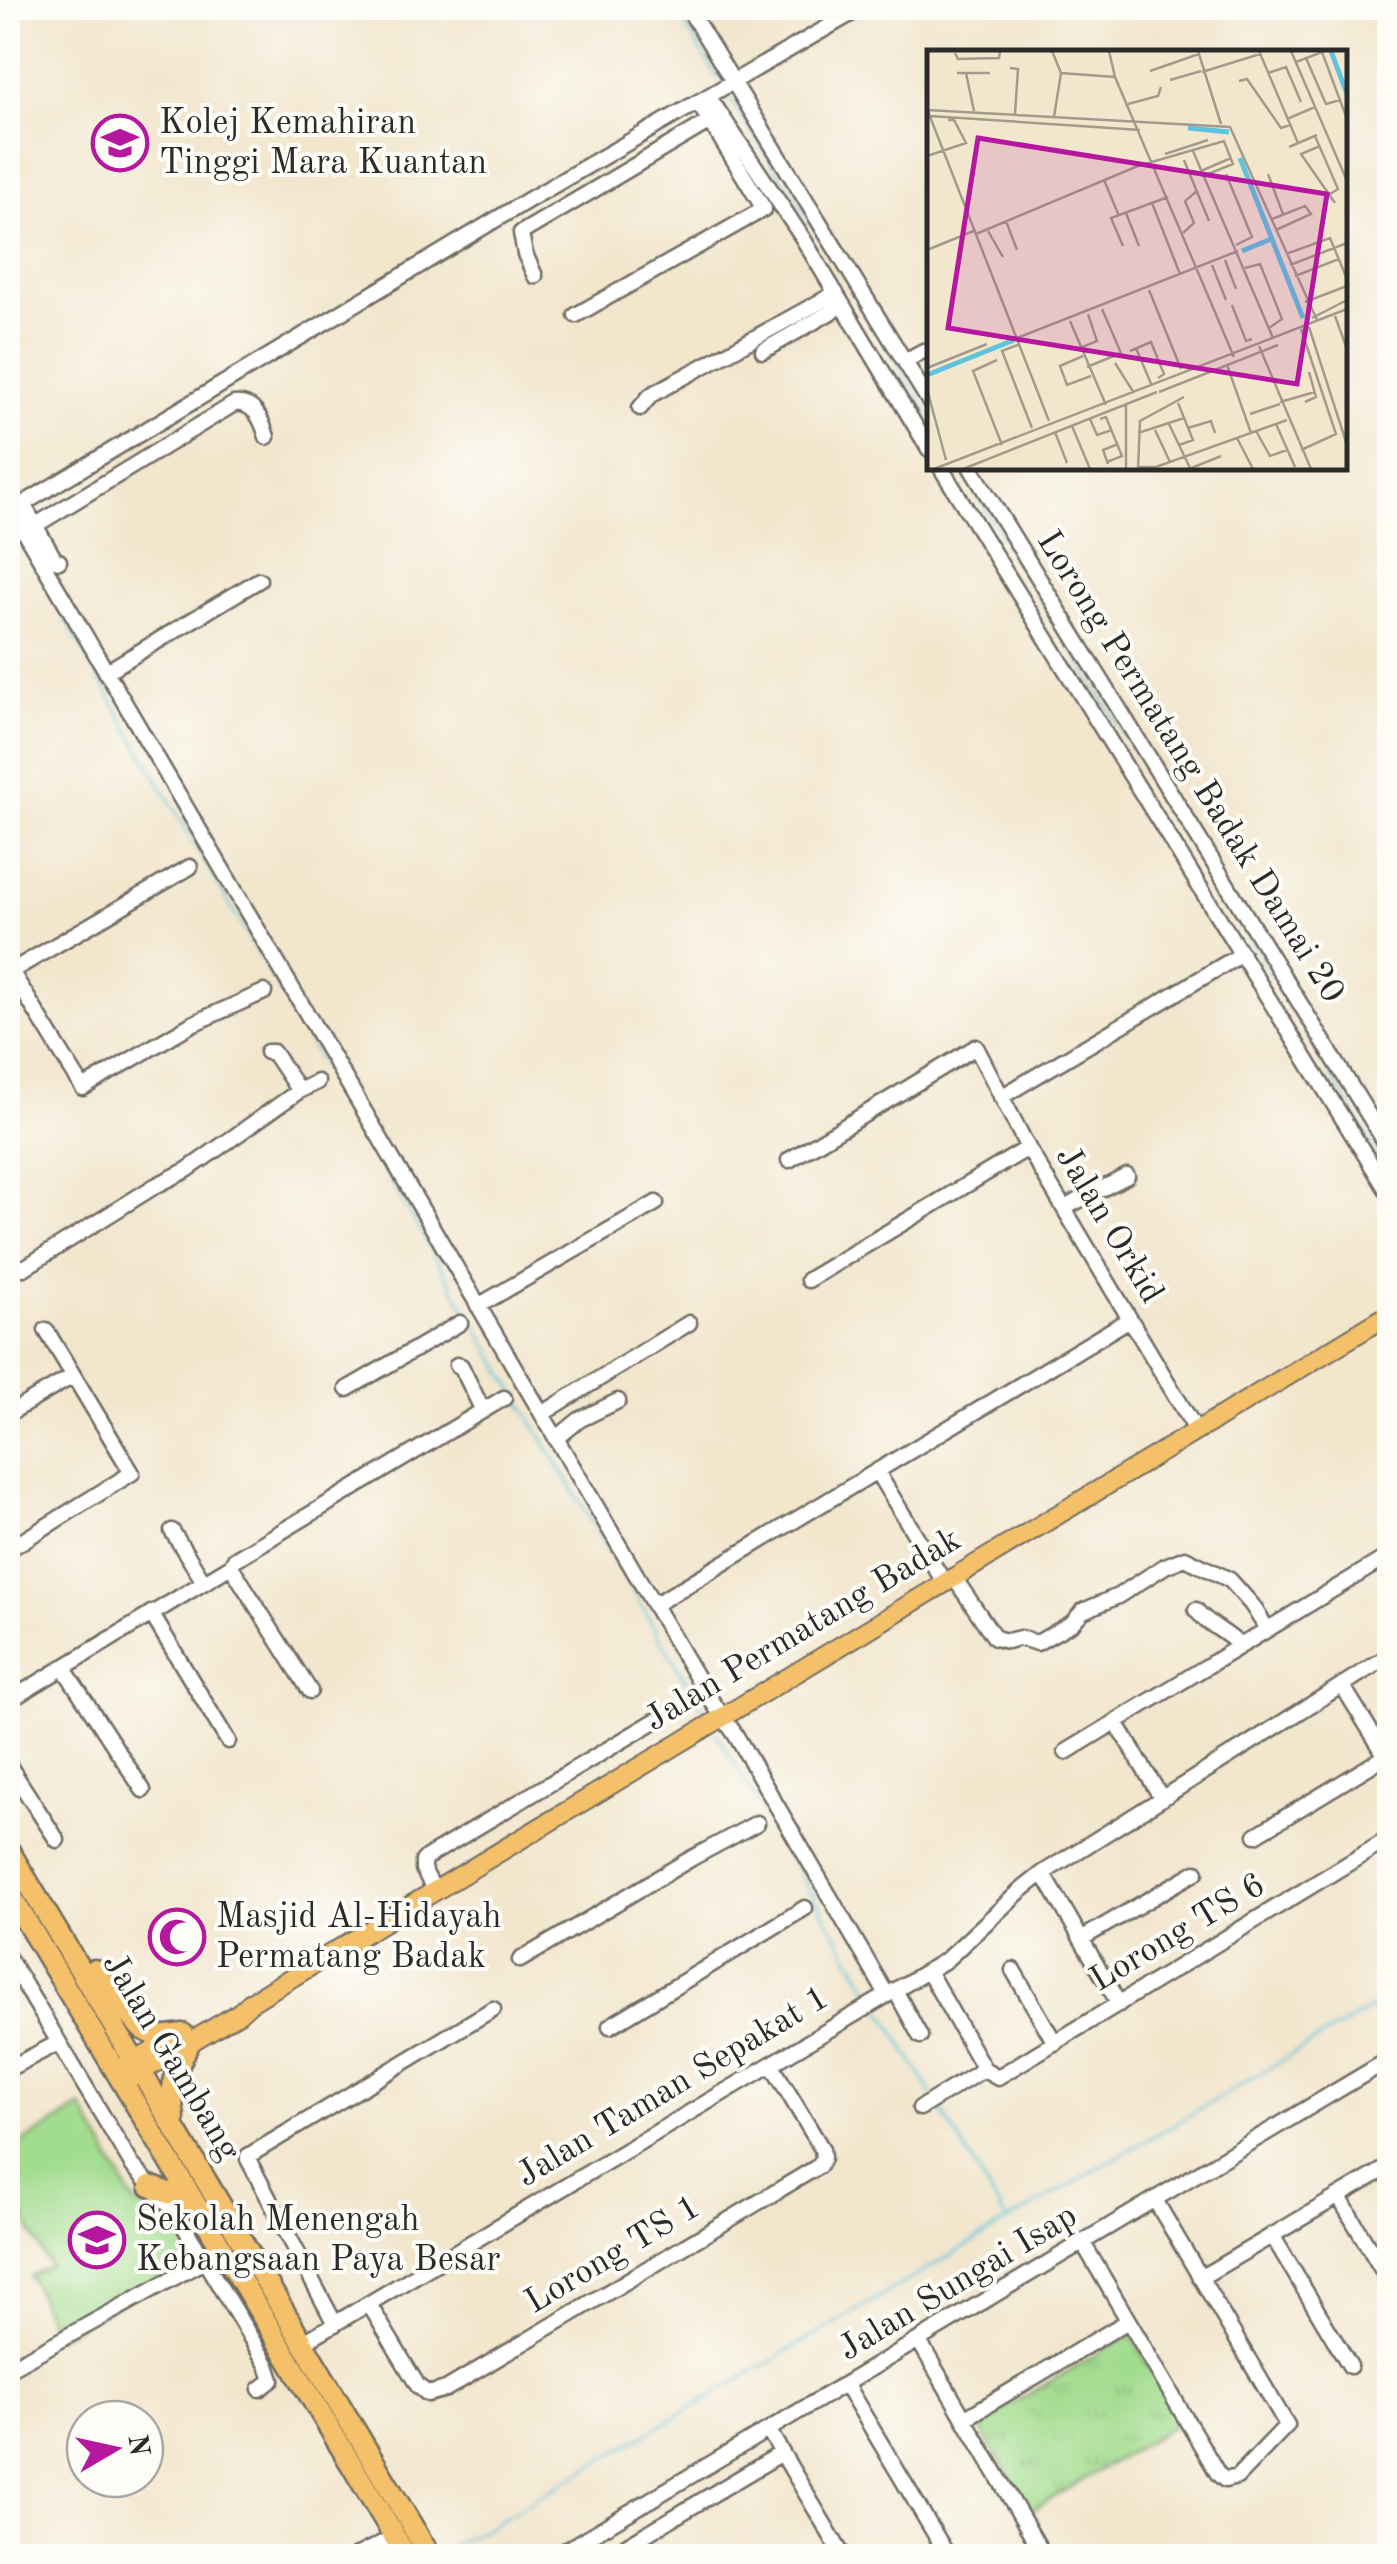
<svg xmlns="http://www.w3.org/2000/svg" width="1397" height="2564" font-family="'Old Standard TT',serif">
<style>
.grass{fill:#a2dc8e;stroke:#66845c;stroke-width:2.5}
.park{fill:url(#park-tufts);stroke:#66845c;stroke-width:2.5}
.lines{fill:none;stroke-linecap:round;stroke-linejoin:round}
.stream{stroke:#5ec3db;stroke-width:2.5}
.minor-casing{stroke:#716c64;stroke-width:19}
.major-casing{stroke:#716c64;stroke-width:22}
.highway-casing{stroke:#716c64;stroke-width:25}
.minor{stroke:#fff;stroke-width:14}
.major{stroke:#f4c16a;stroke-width:18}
.highway{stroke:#f4c16a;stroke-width:20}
.labels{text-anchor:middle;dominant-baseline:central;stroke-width:8;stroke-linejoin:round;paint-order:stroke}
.poi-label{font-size:35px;fill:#2b2b2b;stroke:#fdfcf7;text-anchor:start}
.street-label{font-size:35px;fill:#2b2b2b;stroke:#fdfcf7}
.inset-river{fill:none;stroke:#5ec3db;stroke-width:5}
.inset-road{fill:none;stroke:#a29b8c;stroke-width:2.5}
.view{fill:#b5179e;fill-opacity:0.15;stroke:#b5179e;stroke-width:5}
.inset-edge{fill:none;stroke:#2b2b2b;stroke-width:5}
</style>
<defs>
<pattern id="park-tufts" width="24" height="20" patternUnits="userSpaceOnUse" patternTransform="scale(2.5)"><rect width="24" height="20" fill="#a2dc8e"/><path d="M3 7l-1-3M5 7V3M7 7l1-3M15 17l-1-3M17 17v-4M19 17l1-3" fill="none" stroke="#8cbd7b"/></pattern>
</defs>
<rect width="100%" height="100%" fill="#fdfcf7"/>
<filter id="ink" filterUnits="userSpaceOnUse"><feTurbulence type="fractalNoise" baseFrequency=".01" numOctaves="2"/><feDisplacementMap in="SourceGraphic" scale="20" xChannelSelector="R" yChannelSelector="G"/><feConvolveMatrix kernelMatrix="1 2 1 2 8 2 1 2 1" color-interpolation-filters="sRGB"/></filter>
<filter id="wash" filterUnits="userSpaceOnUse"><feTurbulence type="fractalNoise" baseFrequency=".0048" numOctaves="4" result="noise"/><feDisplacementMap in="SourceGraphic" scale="40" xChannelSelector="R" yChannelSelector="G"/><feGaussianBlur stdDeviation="2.25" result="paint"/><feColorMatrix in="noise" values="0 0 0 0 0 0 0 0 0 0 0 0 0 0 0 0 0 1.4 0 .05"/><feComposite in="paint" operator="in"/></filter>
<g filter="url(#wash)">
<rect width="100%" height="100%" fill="#f2e6cd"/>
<path class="grass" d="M82 2107 135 2204 176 2219 197 2261 56 2338 30 2276 49 2266 8 2185V2151Z"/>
<path class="park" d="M1131 2334 1182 2421 1030 2511 978 2424Z"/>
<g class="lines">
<path class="stream" d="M675 8 718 78
M731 100 847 279
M885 342 929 416
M961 468 1270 972 1390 1175
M12 527 356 1123 706 1715
M716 1732 873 1996
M880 2007 932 2094
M939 2106 1006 2219
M441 2551 483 2530 1390 1997"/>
</g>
</g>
<g filter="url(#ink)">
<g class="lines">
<g class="minor-casing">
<path id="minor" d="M688 8 929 401
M709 97 802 237 929 449
M535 276 525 254 521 233 710 121 698 103
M576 315 764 209 710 121
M763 351 843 305
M905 361 923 351
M640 408 651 395 836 293
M941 468 1390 1195
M971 468 1390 1150
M23 504 55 560 59 561
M12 511 654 1605 704 1690 735 1734 887 1995
M8 513 530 199 861 8
M36 525 234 404C254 401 262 420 267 437
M106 672 259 580
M11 971 83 1088 192 1024 264 992
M8 973 190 867
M267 1052H273L299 1091
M1001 1097 1242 954
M789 1160 976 1047 1028 1148 1196 1430
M1064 1208 1127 1176
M8 1254 15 1265 24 1268 155 1186 187 1170 299 1091 317 1082
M808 1280 1028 1148
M478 1306 656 1203
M457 1365 461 1366 483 1411
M347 1389 460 1323
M8 1414 73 1376
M542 1414 689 1323
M556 1439 579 1420 618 1401
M877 1472 944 1582
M172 1531 204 1582
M8 1550 132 1473 46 1330
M231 1566 310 1691
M953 1576 995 1638 1007 1641 1020 1638 1037 1643 1072 1623 1083 1611 1118 1596 1165 1566 1185 1558 1230 1580 1252 1605 1267 1629
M654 1605 1130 1319
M1196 1610C1210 1627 1225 1630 1240 1646
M151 1613 228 1741
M63 1667 143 1790
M1342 1685 1389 1761
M8 1701 231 1566 234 1560 504 1398
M1116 1722 1161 1797
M1066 1752 1390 1555
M8 1764 57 1840
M1256 1835 1386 1756
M1043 1873 1119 2004
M435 1891 423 1869V1861L427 1857 655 1721
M1081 1939 1196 1872
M8 1957 132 2165 176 2213 267 2365 272 2380 260 2389
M520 1960 692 1858 757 1823
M1013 1970 1055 2043
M928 1971 984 2069 998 2077 1390 1838
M895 1990 920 2036
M610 2026 805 1908
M8 2069 58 2043
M920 2108 984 2069
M1339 2197 1390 2283
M1272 2235 1350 2366
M1083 2243 1218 2474 1225 2480 1237 2477 1287 2425 1155 2200
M1200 2278 1390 2166
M369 2304 418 2386 428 2394 446 2389 819 2166 823 2158 822 2149 771 2064
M335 2324 248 2159V2156L493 2009
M919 2341 1044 2556
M304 2342 946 1960 1019 1892 1043 1873 1390 1655
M8 2369 224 2250
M846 2385 948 2556
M964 2419 1128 2321
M769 2431 843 2556
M356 2556 394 2537
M556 2556 1390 2059
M609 2556 782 2453"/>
</g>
<g class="major-casing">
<path id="major" d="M123 2068 174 2039
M132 2077 239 2013 251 2002 1390 1314"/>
</g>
<g class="highway-casing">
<path id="highway" d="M8 1849 430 2556
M8 1891 406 2556
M94 1970 141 2028 159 2037 183 2034
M174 2118C169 2089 175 2069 189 2044
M150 2186 195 2203"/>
</g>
<use href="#minor" class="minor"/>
<use href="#major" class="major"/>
<use href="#highway" class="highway"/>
</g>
</g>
<defs>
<g id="university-ring" transform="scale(2.875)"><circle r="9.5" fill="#fdfcf7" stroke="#b5179e" stroke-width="1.5"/><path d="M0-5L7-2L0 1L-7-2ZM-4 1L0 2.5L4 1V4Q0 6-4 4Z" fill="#b5179e"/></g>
<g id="mosque-ring" transform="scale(2.875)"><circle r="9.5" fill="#fdfcf7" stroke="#b5179e" stroke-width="1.5"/><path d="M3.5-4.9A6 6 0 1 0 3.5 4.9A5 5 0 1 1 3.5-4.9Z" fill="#b5179e"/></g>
<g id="school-ring" transform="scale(2.875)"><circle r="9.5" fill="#fdfcf7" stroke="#b5179e" stroke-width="1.5"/><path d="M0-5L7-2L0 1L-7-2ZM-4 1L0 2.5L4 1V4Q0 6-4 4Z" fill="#b5179e"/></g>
</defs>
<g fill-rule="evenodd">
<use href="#university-ring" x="120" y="143"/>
<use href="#mosque-ring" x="177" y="1937"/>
<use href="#school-ring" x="97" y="2240"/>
</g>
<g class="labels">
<g class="poi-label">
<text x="159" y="123">Kolej Kemahiran<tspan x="159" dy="40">Tinggi Mara Kuantan</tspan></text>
<text x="216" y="1917">Masjid Al-Hidayah<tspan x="216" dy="40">Permatang Badak</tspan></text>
<text x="136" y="2220">Sekolah Menengah<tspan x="136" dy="40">Kebangsaan Paya Besar</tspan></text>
</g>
<g class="street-label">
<text transform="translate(1190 767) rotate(58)">Lorong Permatang Badak Damai 20</text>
<text transform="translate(1109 1225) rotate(59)">Jalan Orkid</text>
<text transform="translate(803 1630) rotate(-31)">Jalan Permatang Badak</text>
<text transform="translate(1178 1933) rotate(-31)">Lorong TS 6</text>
<text transform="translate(171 2057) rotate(59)">Jalan Gambang</text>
<text transform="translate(673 2087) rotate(-31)">Jalan Taman Sepakat 1</text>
<text transform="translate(613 2255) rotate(-31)">Lorong TS 1</text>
<text transform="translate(958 2283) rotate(-31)">Jalan Sungai Isap</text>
</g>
</g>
<g transform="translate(927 50)">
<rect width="420" height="420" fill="#f2e6cd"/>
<path class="inset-river" d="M404 1 420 44M261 78 302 82M313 108 376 268M315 201 344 189M0 325 87 290"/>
<path class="inset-road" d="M125 1 134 23 188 27M182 1 188 27 307 307M271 1 294 74M332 1 371 93M364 1 420 131M28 3 31 9 72 8 73 1M379 8 399 54 413 50M369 12 395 2 420 69M83 18 91 19 88 64M223 21 272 4M275 22 333 4M30 23H63M39 23 47 61M341 23 359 17 374 52M243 30 274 21M312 31 320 29 354 78 363 75M201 54 231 46 234 37M0 59 122 371M0 60 303 77 390 270M3 66 213 80M127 67 134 23M360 69 388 57M388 86 411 139 403 144M393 96 374 104 408 153M362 97 390 85M266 101 346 288M238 104 281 90M0 106 39 93 27 70H21M257 110 282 171M274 121 304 108M299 124 325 187 309 195M341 124 356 164M177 130 192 166M225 153 253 224M199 163 212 196M345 169 378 156 384 164 349 180M79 171 90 200M61 181 76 207M256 183 267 173 258 151 270 141M49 184 211 116 297 91 306 114 276 126M196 196 184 168 241 147M0 200 49 180M359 204 403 188 420 229M298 210 309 239M285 215 299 250M363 215 420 193M318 218 333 214 355 269 342 278M368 226 412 209M222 240 254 319M378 252 420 236M305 255 319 291 325 289M408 266 420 299M385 268 420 250M143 271 179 355M382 277 420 395M90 288 311 201M93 294 75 301 105 378M332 296 384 419M153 298 170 291 161 264M209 298 225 336M203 301 224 292 237 324 231 328M156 306 133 316 140 335 164 326M70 310 46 321 75 395M188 313 207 343M300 315 324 383M160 317 194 303 175 259M0 318 60 294M0 339 19 410M232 342 351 295M353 352 388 342M378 352 389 347 382 322M251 353 266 390 252 395M323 364 353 354M163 369 170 385 185 380M173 369 179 367 195 406 180 412M242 374 263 418M349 374 368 417M145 376 163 419M261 378 284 371 288 383M228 380 243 412M329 381 343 406 360 400M128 382 140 413M211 383 257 368M310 388 326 419M374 400 409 384 374 279M181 414 176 400 191 394M211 417H229L360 370M7 419 420 259M36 419 230 342M199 419V353M211 419 213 371 257 347M262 419 294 406"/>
<path class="view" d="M51 88 400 144 370 334 21 278Z"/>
<rect width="420" height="420" class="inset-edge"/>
</g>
<rect width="1397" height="2564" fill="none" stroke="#fdfcf7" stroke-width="40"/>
<g transform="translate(115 2449) rotate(81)"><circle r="48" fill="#fdfcf7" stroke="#a9a8a5" stroke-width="2.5"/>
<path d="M0-8L18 38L0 25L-18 38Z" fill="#b5179e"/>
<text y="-15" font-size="28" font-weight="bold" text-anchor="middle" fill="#2b2b2b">N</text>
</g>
</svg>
